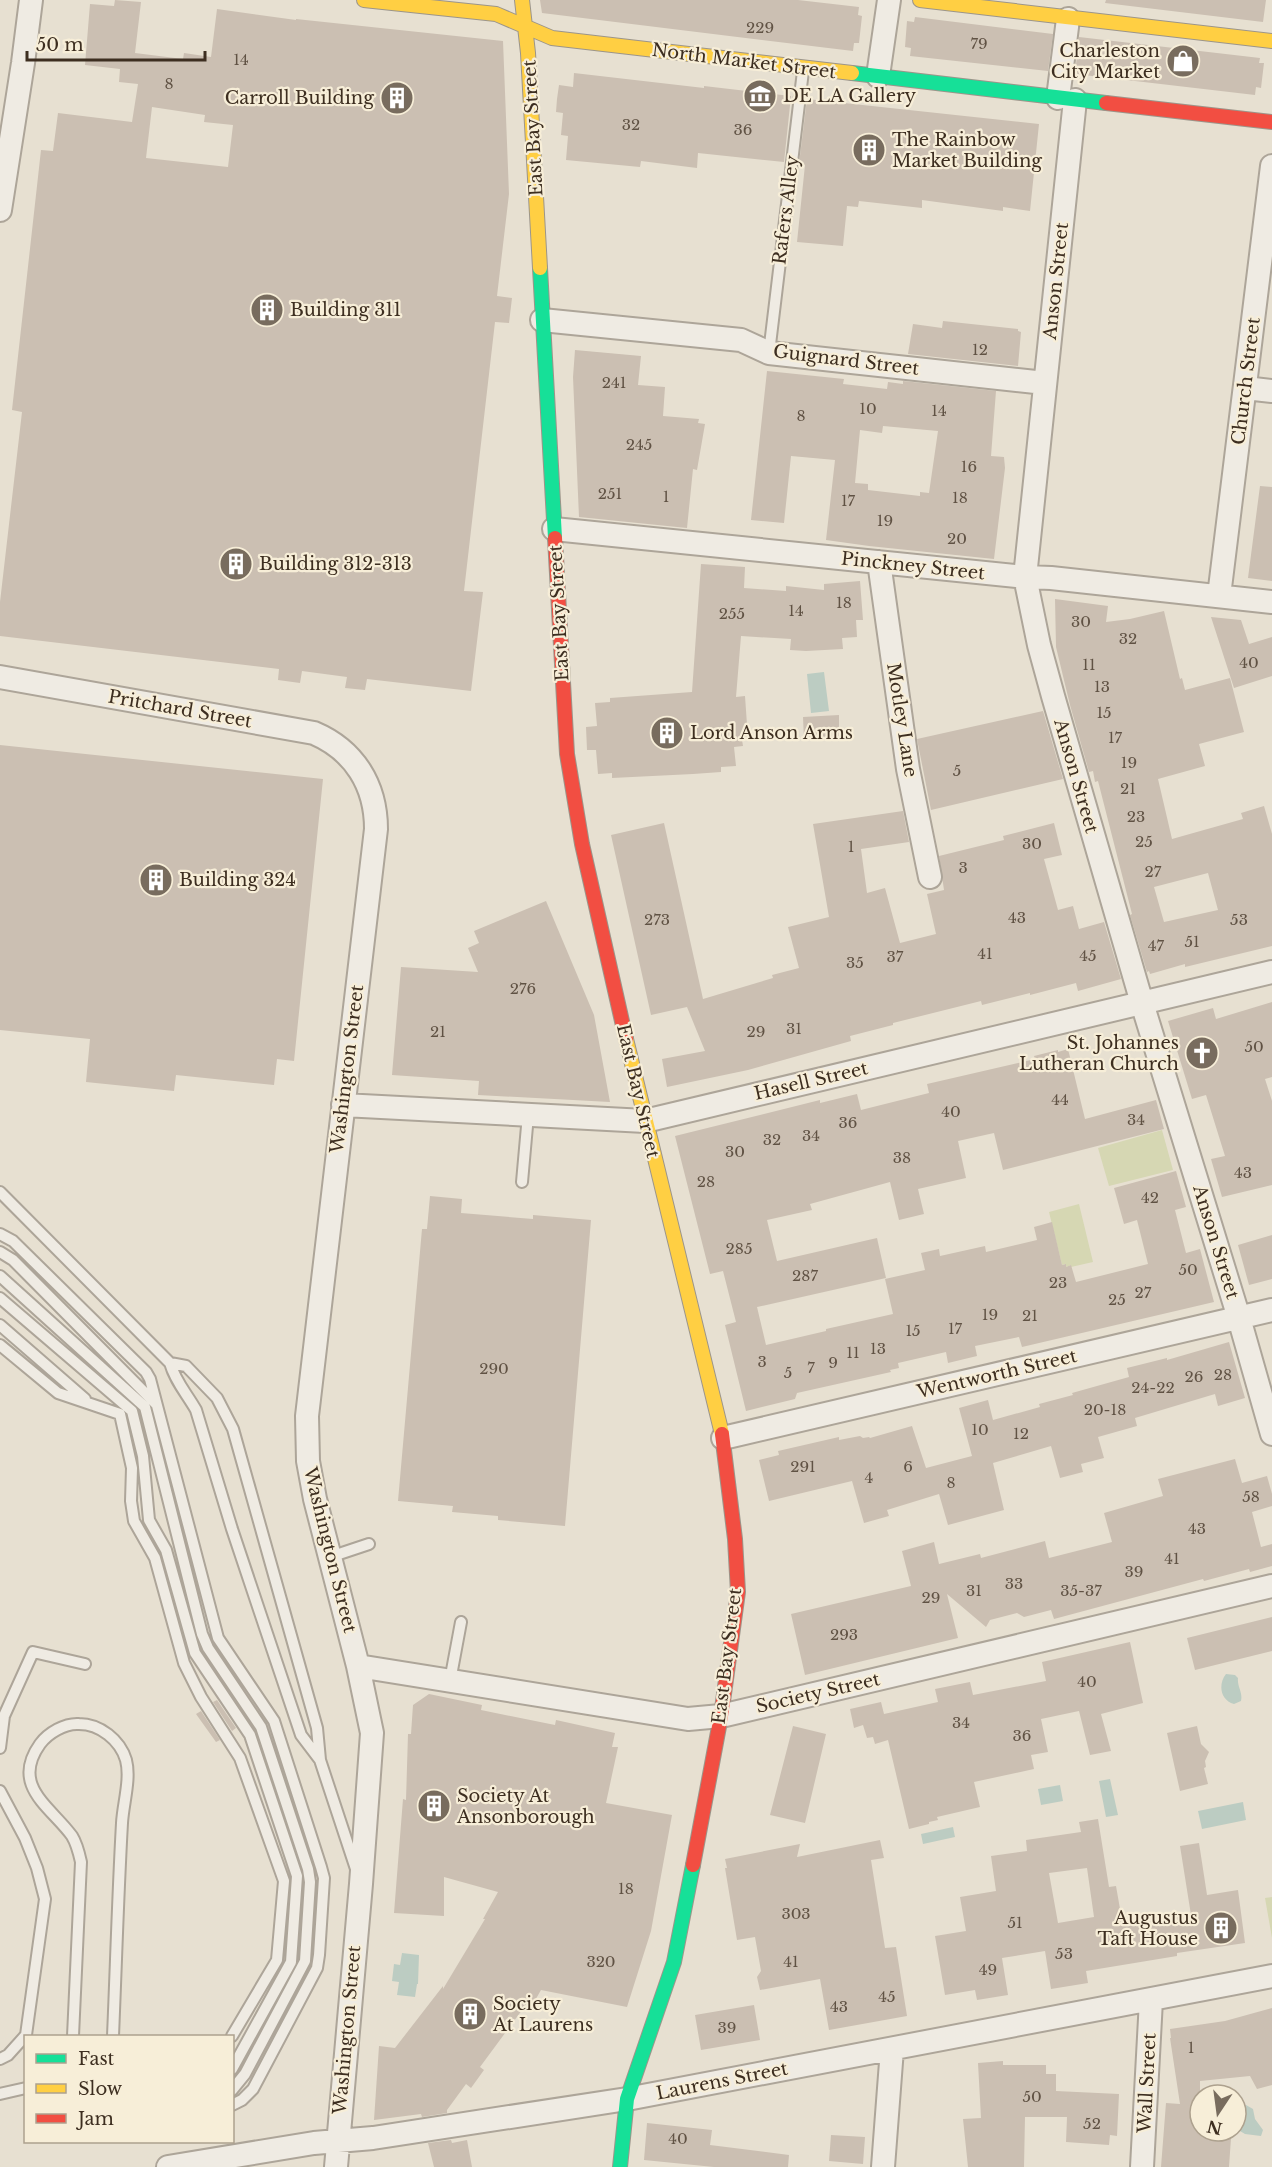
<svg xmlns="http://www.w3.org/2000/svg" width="1272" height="2167" font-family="'Libre Baskerville',serif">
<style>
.green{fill:#d6d7b3}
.water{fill:#bcccc2}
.building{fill:#cbbfb2;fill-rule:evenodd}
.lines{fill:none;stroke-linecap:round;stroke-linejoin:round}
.lane-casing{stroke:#ada599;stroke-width:14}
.street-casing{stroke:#ada599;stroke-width:26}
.fast-casing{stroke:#9c958a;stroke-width:16}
.slow-casing{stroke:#9c958a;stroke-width:16}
.jam-casing{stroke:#9c958a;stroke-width:16}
.lane{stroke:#efebe3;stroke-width:10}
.street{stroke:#efebe3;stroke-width:22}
.fast{stroke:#16e098;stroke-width:14}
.slow{stroke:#ffcf43;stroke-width:14}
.jam{stroke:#f24e42;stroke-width:14}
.labels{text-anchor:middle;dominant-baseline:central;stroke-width:4.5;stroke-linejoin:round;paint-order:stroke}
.number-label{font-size:15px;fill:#605244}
.poi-label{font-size:18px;fill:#3d2e20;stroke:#f7eed8;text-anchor:start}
.street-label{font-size:18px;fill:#3d2e20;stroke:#f7eed8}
</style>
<rect width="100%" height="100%" fill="#e7e0d1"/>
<path class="green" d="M1162 1130 1173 1170 1109 1186 1098 1148Z
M1079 1204 1093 1262 1071 1267V1265L1066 1267 1065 1264 1062 1265 1049 1212Z
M1272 1897V1938L1265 1898Z"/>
<path class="water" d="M824 672 829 711 811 713 807 674Z
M1226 1674 1235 1675 1238 1678C1237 1687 1243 1692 1241 1701L1234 1704C1220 1700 1218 1684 1226 1674Z
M1110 1779 1118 1815 1106 1817 1099 1781Z
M1060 1785 1063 1801 1041 1805 1038 1789Z
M1243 1802 1246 1820 1202 1829 1198 1811Z
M953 1827 955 1837 923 1844 921 1834Z
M402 1953 419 1955 418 1984H417L415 1997 397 1995 399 1982 392 1981 394 1964 400 1965Z
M1246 2105 1253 2109 1255 2119 1263 2130 1261 2136 1245 2134 1240 2131 1241 2122 1238 2113 1241 2107Z"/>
<path class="building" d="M115 0 141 2 135 53 183 59 184 53 211 57 217 9 296 20V19L503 41 509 194 497 296 512 298 509 323 495 322 464 591 483 592 471 691 367 679 365 690 345 688 347 677 302 671 300 683 278 680 279 669 0 636V602L22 412 12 410 41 150 53 151 58 113 132 122 138 84 119 82 120 69 85 65 90 4 114 6ZM152 107 205 115 204 122 233 125 228 167 146 158Z
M540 0H798L859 7 858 15 862 16 859 43H854L853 51 542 13Z
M1106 0H1266L1263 22 1105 3Z
M915 17 1053 34 1048 71 910 56 911 48 905 47 907 21 914 22Z
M1079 37 1260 58 1259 63H1264L1261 88 1256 87 1255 95 1075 74Z
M574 73 704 88V86L791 96 784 162 698 153 697 168 641 161 640 167 566 160 568 136 561 135 563 113 556 112 557 99 559 85 573 87Z
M807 99 1039 124 1030 211 1003 207V211L922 200V208L859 201 858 207 847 206 843 246 797 242 805 165 799 164Z
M943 321 1018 329V331L1021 332 1018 366 908 354 913 324 942 328Z
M575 350 641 356 638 385 665 387 663 416 699 419 698 423 705 424 697 470 693 469 687 528 579 517 573 377Z
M767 371 844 379 843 384 887 389 888 382 903 384V381L996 391 991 456 1004 457 1005 468 994 559 869 546 826 540 835 460 791 456 784 523 751 520ZM883 426 938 431 929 493 920 492V496L868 490V484L855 483 860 430 882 433Z
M1260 486 1272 487V581L1248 578Z
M701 564 745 567 744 588 786 591V586L824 590V584L860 581 863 620H856L857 637 842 638 843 649 806 651 790 650 791 639 741 636 736 697 745 696 748 739 742 740 743 746 734 747 736 766 721 767V772L693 774 612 778V773L598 774 596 750H587L586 727 597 726 595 703 610 702V698L692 692Z
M1055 599 1108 606 1106 622 1130 619 1164 611 1180 679 1182 678 1185 690 1230 678 1244 732 1199 744 1205 766 1158 779 1172 839 1243 819 1241 813 1264 806 1272 834V946L1185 967V964L1150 974 1149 971 1147 972 1130 915 1132 914 1098 781 1095 782 1093 771 1089 772 1070 705 1056 647ZM1208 873 1218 910 1164 922 1154 887Z
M1211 617 1241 620 1249 644 1272 637V676L1234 688Z
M1043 711 1063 779 931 810 917 739Z
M839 715V740H804L803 717Z
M0 745 323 779 294 1061 277 1059 274 1085 176 1075 174 1091 86 1082 90 1039 0 1030Z
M903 811 909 842 861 849 867 893 885 888 900 943 936 934 927 894 944 890 939 856 1004 840 1003 836 1054 823 1062 855 1044 859 1058 910 1073 906 1079 929 1104 922 1121 979 1078 991 1076 983 1030 995V993L982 1005 981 1001 893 1023V1025L850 1036 851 1041 748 1070 667 1087 662 1059 705 1051 687 1007 651 1015 611 835 664 823 703 999 773 978 772 975 799 968 788 927 829 917 813 824Z
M546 901 594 1015 610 1102 478 1095 479 1081 392 1075 401 967 478 972 468 948 479 943 474 931Z
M1272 1002V1077L1265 1079 1272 1101V1185L1222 1197 1211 1159 1225 1156 1206 1095 1192 1099 1168 1021 1213 1008 1216 1019Z
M1068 1049 1085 1119 1156 1100 1164 1129 1003 1170 994 1133 958 1141 966 1178 918 1189 924 1214 899 1220 890 1182 810 1204 812 1210 767 1220 777 1261 877 1238 886 1278 757 1307 766 1345 826 1331V1329L893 1314 885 1279 925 1270 921 1253 939 1249 940 1256 985 1246 986 1252 1037 1240 1034 1227 1052 1222 1062 1265 1066 1264V1267L1071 1265 1076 1282 1148 1264 1137 1220 1124 1224 1114 1188 1176 1171 1186 1207 1175 1210 1186 1253 1200 1249 1214 1302 1022 1347 1019 1337 975 1346 977 1356 948 1363 946 1352 898 1363 899 1368 890 1370 891 1372 797 1393 795 1399 746 1411 725 1325 736 1322 723 1271 710 1274 675 1136 820 1100V1103L857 1094 861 1110 929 1093 927 1084 1035 1059 1034 1056 1058 1050V1052Z
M430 1196 462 1199 461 1213 533 1219V1215L591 1220 565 1526 498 1520V1516L452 1512 453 1506 398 1501 422 1229H427Z
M1272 1235V1279L1249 1285 1238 1245Z
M1229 1342 1245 1398 1218 1406 1215 1394 1135 1418 1137 1426 1098 1437 1104 1458 1081 1464 1083 1472 1060 1478 1051 1446 993 1463 1004 1510 948 1525 939 1494 887 1510 889 1516 864 1523 852 1481 769 1501 759 1460 779 1455 778 1451 839 1437V1440L860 1436 863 1438 869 1437 870 1438 912 1426 926 1468 972 1456 959 1408 988 1400 993 1420 1040 1407 1039 1404 1073 1395 1072 1393 1129 1377 1127 1368 1167 1358V1360Z
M1235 1459 1242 1483 1267 1476 1272 1494V1506L1252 1512 1261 1547 1272 1544V1566L1250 1572 1249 1569 1204 1581 1203 1579 1054 1619 1051 1610 1024 1617 1017 1613 990 1620 986 1627 947 1594 958 1638 805 1675 791 1614 911 1586 902 1551 934 1542 939 1564 980 1554 981 1558 1045 1541 1049 1558 1112 1542 1104 1513 1163 1496 1158 1479Z
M1272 1617V1651L1195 1670 1187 1638Z
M1130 1642 1143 1703 1101 1714 1111 1751 1090 1755 1079 1711 1041 1719 1048 1752 1031 1755 1034 1769 974 1782 980 1807 937 1817 938 1820 929 1822V1824L909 1829 888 1740 875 1744 873 1737 867 1738 863 1725 854 1728 850 1709 881 1702 884 1714 938 1702 935 1689 970 1682 973 1695 1046 1681 1042 1662Z
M429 1694 482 1705 481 1710 555 1725 556 1720 615 1733 612 1747H618L606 1803 672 1815 651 1931 627 2007 541 1990 533 2004 528 2002 480 2067 484 2070 471 2088 466 2084 447 2110V2113L422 2117 421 2114 374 2120 379 2046 395 2048 443 1986V1989L485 1919H483L498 1892 444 1877V1916L394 1913 403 1799 406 1800 408 1734H411L413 1705Z
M217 1700 236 1728 232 1731 213 1702Z
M201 1711 220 1740 216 1742 196 1714Z
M793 1726 826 1734 805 1823 770 1815Z
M1197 1726 1201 1744 1209 1752 1205 1761 1206 1767 1204 1768 1208 1784 1180 1791 1167 1733Z
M1098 1819 1109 1887 1116 1886 1123 1926 1191 1915 1180 1846 1199 1843 1207 1895 1238 1890 1245 1943 1177 1953V1956L1086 1971 1088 1983 1051 1989 1045 1951 1002 1958 1008 1995 977 2000 975 1990 945 1995 935 1936 966 1931 960 1897 996 1891 991 1856 1027 1851 1026 1840 1081 1832 1079 1822ZM1087 1868 1094 1917 1058 1923 1049 1873Z
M880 1840 884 1858 871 1860 885 1948 896 1947 907 2016 829 2030 820 1979 760 1990 757 1977 761 1971 755 1937 737 1940 725 1868H727L725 1859 800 1844 797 1857Z
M754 2005 760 2040 701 2050 695 2015Z
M1272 2008V2085L1257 2089 1250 2076 1200 2081V2131H1224V2137L1231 2138 1229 2167H1161L1166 2103 1180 2104 1170 2038H1171L1170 2029 1225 2021Z
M1003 2061V2065H1046V2074H1056V2091L1119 2094 1117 2136 1110 2135 1109 2145 1066 2142 1067 2117H1025L1024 2167H968L963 2119 981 2118 978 2063Z
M647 2123 712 2130 710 2145 789 2155 788 2167H714L644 2160Z
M831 2135 865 2137 863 2164 829 2161Z
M451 2140 452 2143 467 2140 472 2167H434L428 2143Z"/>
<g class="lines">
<g class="lane-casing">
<path id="lane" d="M769 353 803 71
M522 1182 528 1115
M0 1192 170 1363C175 1381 187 1394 196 1410L232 1529 301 1735 320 1760
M0 1234 13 1241 146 1372 150 1379 218 1638 274 1721 321 1867 324 1878 319 1955 317 1968 253 2089 242 2100 232 2105
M0 1252 13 1260 156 1404
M0 1276 145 1407 202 1634 208 1648 261 1727 308 1869 310 1882 305 1961 245 2074 232 2090
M0 1298 132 1411 143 1456 149 1520 166 1550 195 1653 250 1735 297 1876 291 1962 232 2069
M0 1325 85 1399
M0 1345 58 1393 120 1414 132 1468 131 1501 134 1521 155 1558 184 1663 201 1697 240 1758 284 1881 277 1960 232 2036
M170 1363 186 1366 217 1398 233 1429 317 1728 320 1760 356 1869
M330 1557 369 1544
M450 1681 461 1622
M0 1748 4 1716 33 1652 85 1664
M0 1791 25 1838 37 1868 45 1899 26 2035 8 2055 0 2059
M73 2036 81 1862C79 1853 77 1844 72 1836 51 1807 10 1786 40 1744 48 1733 65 1723 79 1724 100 1724 120 1740 126 1760 131 1779 123 1804 122 1823 118 1894 116 1965 113 2036
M0 2094 26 2088"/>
</g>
<g class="street-casing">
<path id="street" d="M878 76 889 0
M1058 98 1068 19
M1075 100 1025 577 1039 645 1053 696 1142 1003 1239 1318 1272 1434
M0 210 23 63 31 0
M542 320 741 340 769 353 1045 383
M1245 388 1272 391
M554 529 1025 577 1051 578 1272 602
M879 562 908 769 930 877
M1219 596 1272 166
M0 677 314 733C354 750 376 785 376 829L307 1416 308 1461 315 1499 358 1666 372 1733 361 1884 336 2167
M343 1105 645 1121 1272 972
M723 1438 1272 1310
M358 1666 688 1719 721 1716 1272 1586
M168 2167 314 2143 373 2138 627 2099 1272 1976
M883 2167 892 2049
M1142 2167 1151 2000"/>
</g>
<g class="fast-casing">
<path id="fast" d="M852 73 1106 103
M540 268 555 538
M620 2167 627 2099 674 1962 693 1865"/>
</g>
<g class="slow-casing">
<path id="slow" d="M364 0 496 14 552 38 852 73
M522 0 528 53 540 268
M920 0 1272 41
M626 1039 722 1434"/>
</g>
<g class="jam-casing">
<path id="jam" d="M1106 103 1272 122
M555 538 567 754 582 844 626 1039
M693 1865 721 1716 738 1592 735 1539 722 1434"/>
</g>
<use href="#lane" class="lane"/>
<use href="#street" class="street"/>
<use href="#fast" class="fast"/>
<use href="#slow" class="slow"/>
<use href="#jam" class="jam"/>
</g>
<defs>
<g id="shop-disc" transform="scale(1.725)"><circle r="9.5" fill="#786c5e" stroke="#f7eed8"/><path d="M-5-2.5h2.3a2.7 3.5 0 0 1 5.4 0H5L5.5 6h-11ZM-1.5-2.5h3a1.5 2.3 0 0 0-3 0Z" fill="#fff"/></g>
<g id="museum-disc" transform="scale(1.725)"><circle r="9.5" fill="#786c5e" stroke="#f7eed8"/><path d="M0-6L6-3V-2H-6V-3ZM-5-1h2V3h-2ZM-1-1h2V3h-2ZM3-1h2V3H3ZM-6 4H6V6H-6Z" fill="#fff"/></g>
<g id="building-disc" transform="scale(1.725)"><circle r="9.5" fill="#786c5e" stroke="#f7eed8"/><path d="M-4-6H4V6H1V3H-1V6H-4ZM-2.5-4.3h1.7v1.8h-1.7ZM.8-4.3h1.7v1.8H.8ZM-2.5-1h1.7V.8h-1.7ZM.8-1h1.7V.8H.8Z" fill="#fff"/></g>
<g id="church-disc" transform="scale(1.725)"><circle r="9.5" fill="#786c5e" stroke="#f7eed8"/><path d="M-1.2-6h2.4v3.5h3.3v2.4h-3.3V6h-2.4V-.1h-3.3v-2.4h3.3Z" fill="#fff"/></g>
</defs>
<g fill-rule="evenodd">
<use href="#shop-disc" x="1183" y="61"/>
<use href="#museum-disc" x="760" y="96"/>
<use href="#building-disc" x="397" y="98"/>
<use href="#building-disc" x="869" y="150"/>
<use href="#building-disc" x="267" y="310"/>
<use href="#building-disc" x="236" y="564"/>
<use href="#building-disc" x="667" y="733"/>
<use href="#building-disc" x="156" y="880"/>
<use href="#church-disc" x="1202" y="1053"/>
<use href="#building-disc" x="434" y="1806"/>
<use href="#building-disc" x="1221" y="1928"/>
<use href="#building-disc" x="470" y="2014"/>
</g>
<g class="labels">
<g class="number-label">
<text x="760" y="27">229</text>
<text x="979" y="43">79</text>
<text x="241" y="59">14</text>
<text x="169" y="83">8</text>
<text x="631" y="124">32</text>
<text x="743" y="129">36</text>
<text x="980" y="349">12</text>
<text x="614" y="382">241</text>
<text x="868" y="408">10</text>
<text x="939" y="410">14</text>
<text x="801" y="415">8</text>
<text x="639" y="444">245</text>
<text x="969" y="466">16</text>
<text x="610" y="493">251</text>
<text x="666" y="496">1</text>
<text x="960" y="497">18</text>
<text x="848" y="500">17</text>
<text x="885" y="520">19</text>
<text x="957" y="538">20</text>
<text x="844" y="602">18</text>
<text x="796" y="610">14</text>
<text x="732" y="613">255</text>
<text x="1081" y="621">30</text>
<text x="1128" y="638">32</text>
<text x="1249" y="662">40</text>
<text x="1089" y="664">11</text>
<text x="1102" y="686">13</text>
<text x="1104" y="712">15</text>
<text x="1115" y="737">17</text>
<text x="1129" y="762">19</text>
<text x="957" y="770">5</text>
<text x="1128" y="788">21</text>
<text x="1136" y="816">23</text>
<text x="1144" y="841">25</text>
<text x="1032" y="843">30</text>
<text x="851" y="846">1</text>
<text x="963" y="867">3</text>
<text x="1153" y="871">27</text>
<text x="1017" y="917">43</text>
<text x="657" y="919">273</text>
<text x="1239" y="919">53</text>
<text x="1192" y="941">51</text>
<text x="1156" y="945">47</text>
<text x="985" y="953">41</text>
<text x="1088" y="955">45</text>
<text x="895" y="956">37</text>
<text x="855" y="962">35</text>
<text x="523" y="988">276</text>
<text x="794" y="1028">31</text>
<text x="438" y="1031">21</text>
<text x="756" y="1031">29</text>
<text x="1254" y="1046">50</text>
<text x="1060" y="1099">44</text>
<text x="951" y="1111">40</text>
<text x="1136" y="1119">34</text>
<text x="848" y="1122">36</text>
<text x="811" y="1135">34</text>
<text x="772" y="1139">32</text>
<text x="735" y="1151">30</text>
<text x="902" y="1157">38</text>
<text x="1243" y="1172">43</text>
<text x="706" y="1181">28</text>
<text x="1150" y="1197">42</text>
<text x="739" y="1248">285</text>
<text x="1188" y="1269">50</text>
<text x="805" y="1275">287</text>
<text x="1058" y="1282">23</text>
<text x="1143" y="1292">27</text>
<text x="1117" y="1299">25</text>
<text x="990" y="1314">19</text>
<text x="1030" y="1315">21</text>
<text x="955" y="1328">17</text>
<text x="913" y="1330">15</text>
<text x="878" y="1348">13</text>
<text x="853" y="1352">11</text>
<text x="762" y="1361">3</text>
<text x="833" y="1362">9</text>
<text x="811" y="1367">7</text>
<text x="494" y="1368">290</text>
<text x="788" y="1372">5</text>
<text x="1223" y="1374">28</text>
<text x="1194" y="1376">26</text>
<text x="1153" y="1387">24-22</text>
<text x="1105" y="1409">20-18</text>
<text x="980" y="1429">10</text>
<text x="1021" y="1433">12</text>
<text x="803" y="1466">291</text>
<text x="908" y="1466">6</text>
<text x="869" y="1477">4</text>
<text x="951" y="1482">8</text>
<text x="1251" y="1496">58</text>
<text x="1197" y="1528">43</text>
<text x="1172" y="1558">41</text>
<text x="1134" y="1571">39</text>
<text x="1014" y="1583">33</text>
<text x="974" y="1590">31</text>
<text x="1081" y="1590">35-37</text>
<text x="931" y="1597">29</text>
<text x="844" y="1634">293</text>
<text x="1087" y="1681">40</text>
<text x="961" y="1722">34</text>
<text x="1022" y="1735">36</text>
<text x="626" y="1888">18</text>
<text x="796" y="1913">303</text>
<text x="1015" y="1922">51</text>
<text x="1064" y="1953">53</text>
<text x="601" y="1961">320</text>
<text x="791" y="1961">41</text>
<text x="988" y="1969">49</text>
<text x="887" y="1996">45</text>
<text x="839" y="2006">43</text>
<text x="727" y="2027">39</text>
<text x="1191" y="2047">1</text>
<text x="1032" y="2096">50</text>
<text x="1092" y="2123">52</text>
<text x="678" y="2138">40</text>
</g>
<g class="poi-label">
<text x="1160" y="51" text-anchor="end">Charleston<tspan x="1160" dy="21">City Market</tspan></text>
<text x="783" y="96">DE LA Gallery</text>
<text x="374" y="98" text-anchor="end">Carroll Building</text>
<text x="892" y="140">The Rainbow<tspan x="892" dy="21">Market Building</tspan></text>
<text x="290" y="310">Building 311</text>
<text x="259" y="564">Building 312-313</text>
<text x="690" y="733">Lord Anson Arms</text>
<text x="179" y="880">Building 324</text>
<text x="1179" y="1043" text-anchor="end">St. Johannes<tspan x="1179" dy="21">Lutheran Church</tspan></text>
<text x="457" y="1796">Society At<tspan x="457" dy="21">Ansonborough</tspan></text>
<text x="1198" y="1918" text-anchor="end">Augustus<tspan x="1198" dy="21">Taft House</tspan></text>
<text x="493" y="2004">Society<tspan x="493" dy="21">At Laurens</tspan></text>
</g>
<g class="street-label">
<text transform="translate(744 61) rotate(7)">North Market Street</text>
<text transform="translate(533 128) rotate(-93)">East Bay Street</text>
<text transform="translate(786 210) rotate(-83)">Rafers Alley</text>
<text transform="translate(1056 281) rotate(-84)">Anson Street</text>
<text transform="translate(846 360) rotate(7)">Guignard Street</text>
<text transform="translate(1246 381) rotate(-83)">Church Street</text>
<text transform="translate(913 566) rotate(6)">Pinckney Street</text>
<text transform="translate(559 613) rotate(-93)">East Bay Street</text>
<text transform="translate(180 709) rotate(10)">Pritchard Street</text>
<text transform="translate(902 720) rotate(81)">Motley Lane</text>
<text transform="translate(1076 776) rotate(74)">Anson Street</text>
<text transform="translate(347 1069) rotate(-83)">Washington Street</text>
<text transform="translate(811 1081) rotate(-13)">Hasell Street</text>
<text transform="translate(638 1091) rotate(77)">East Bay Street</text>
<text transform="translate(1216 1242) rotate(73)">Anson Street</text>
<text transform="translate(997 1374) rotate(-13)">Wentworth Street</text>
<text transform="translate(330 1550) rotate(76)">Washington Street</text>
<text transform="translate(727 1656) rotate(-83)">East Bay Street</text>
<text transform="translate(818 1693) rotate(-13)">Society Street</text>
<text transform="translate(347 2030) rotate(-85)">Washington Street</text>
<text transform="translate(722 2081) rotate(-11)">Laurens Street</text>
<text transform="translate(1147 2083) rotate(-87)">Wall Street</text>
</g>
</g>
<rect x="24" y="2035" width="210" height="108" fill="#f7eed8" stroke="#ada18e" stroke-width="1.5"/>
<rect x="36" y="2054" width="30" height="9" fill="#16e098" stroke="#ada18e" stroke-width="1.5"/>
<text x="78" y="2065" font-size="18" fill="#3d2e20">Fast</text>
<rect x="36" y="2084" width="30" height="9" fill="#ffcf43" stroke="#ada18e" stroke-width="1.5"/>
<text x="78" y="2095" font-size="18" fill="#3d2e20">Slow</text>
<rect x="36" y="2114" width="30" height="9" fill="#f24e42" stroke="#ada18e" stroke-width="1.5"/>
<text x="78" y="2125" font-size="18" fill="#3d2e20">Jam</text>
<g transform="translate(1218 2113) rotate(193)"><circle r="28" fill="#f7eed8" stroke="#ada18e" stroke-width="1.5"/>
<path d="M0-4.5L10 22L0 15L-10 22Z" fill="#786c5e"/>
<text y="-9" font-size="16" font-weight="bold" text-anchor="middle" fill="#3d2e20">N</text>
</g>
<path d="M27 51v9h178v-9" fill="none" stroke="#3d2e20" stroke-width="3"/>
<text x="36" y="51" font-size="18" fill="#3d2e20" stroke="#f7eed8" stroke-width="4.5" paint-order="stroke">50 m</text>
</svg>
